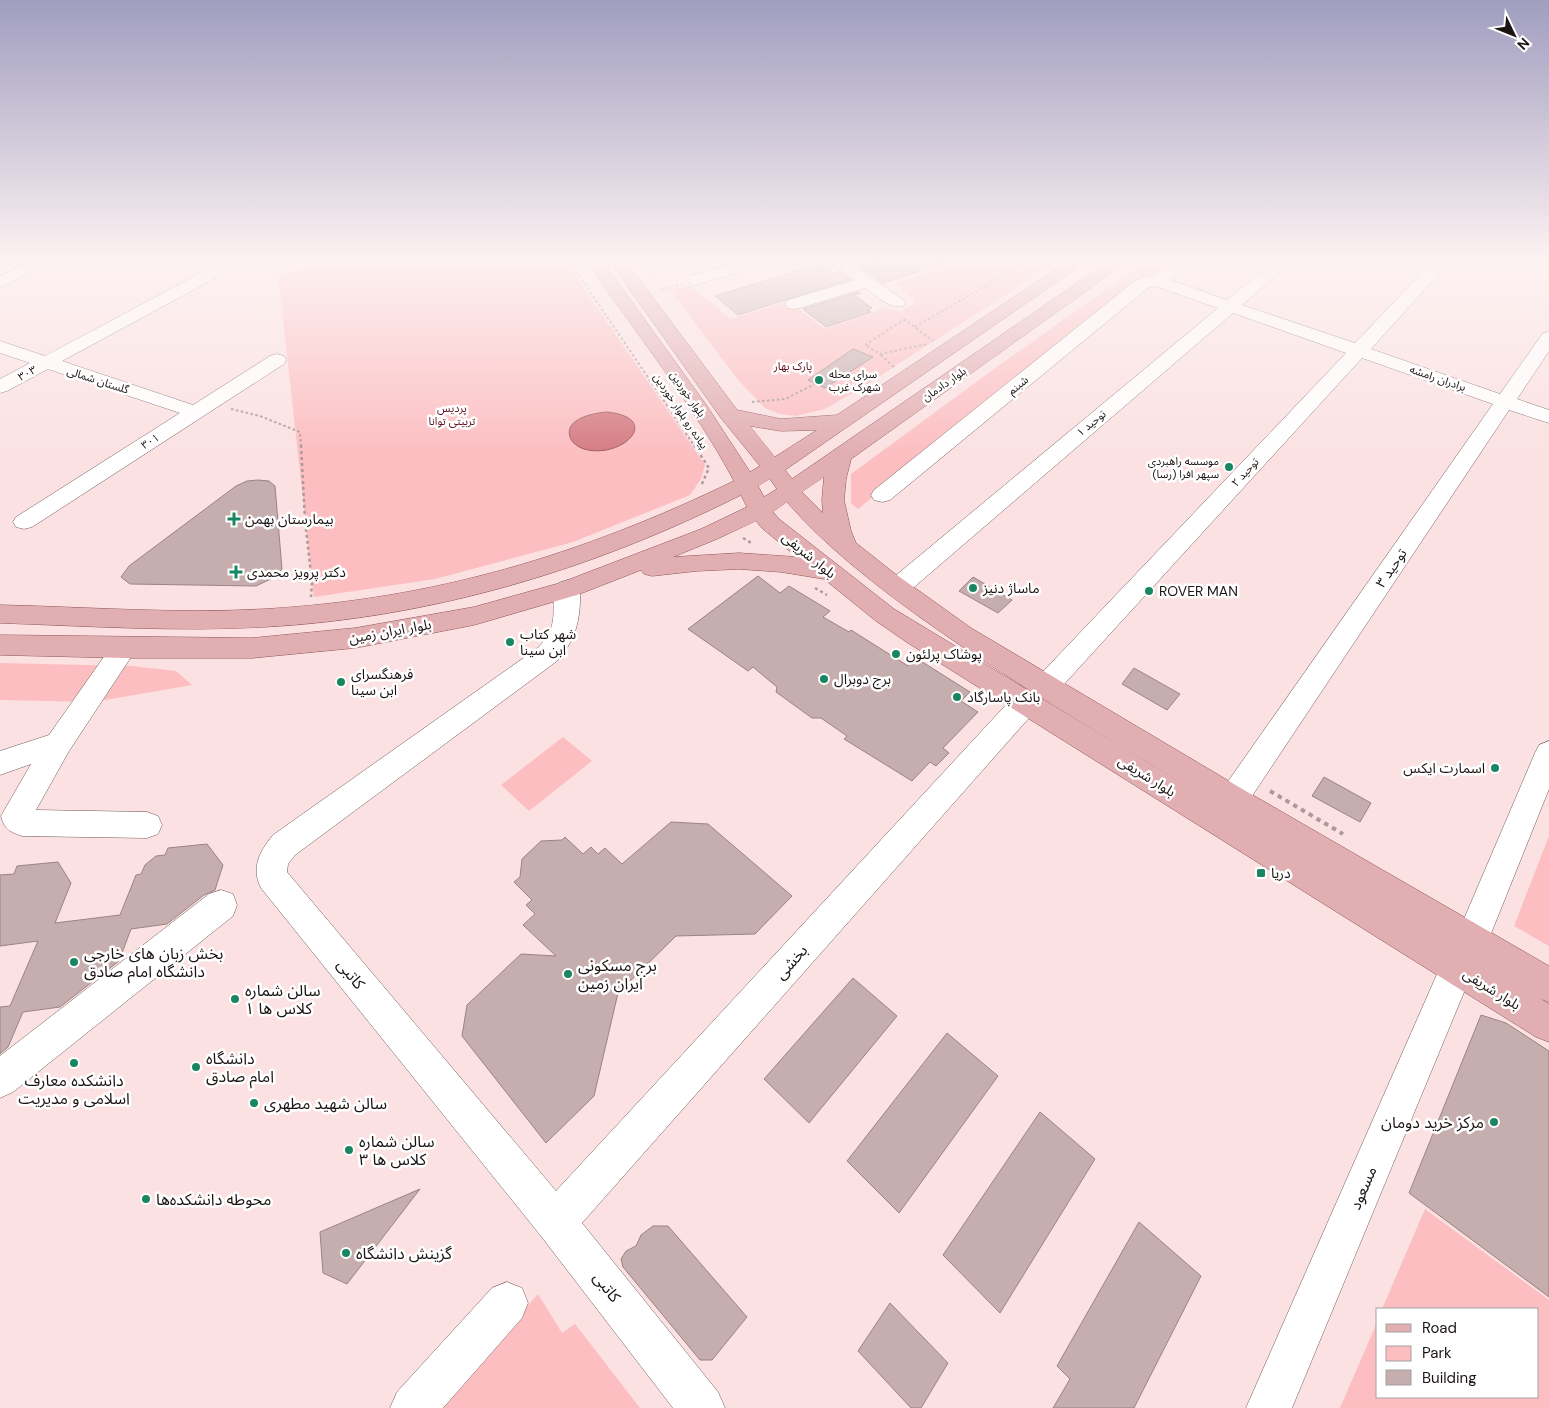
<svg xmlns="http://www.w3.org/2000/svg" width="1549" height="1408" font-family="'DM Sans','Noto Sans Arabic',sans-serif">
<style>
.green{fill:#fcbec1}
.water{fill:#d47b82;stroke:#9c5c61}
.building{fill:#c6adae;stroke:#9b8384}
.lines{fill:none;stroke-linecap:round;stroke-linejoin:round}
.minor-casing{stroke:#705a5b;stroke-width:1}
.major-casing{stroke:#8f5559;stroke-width:1}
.path-far2{stroke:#ad999a;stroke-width:2;stroke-dasharray:2.5 2.5;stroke-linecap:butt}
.path-far1{stroke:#ad999a;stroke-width:2.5;stroke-dasharray:3 3;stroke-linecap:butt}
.path{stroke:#ad999a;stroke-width:4;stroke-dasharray:4.5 4.5;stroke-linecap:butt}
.minor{fill:#fff;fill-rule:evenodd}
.major{fill:#e1aeb2;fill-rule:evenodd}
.poi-dot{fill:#198663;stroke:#fff;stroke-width:2}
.labels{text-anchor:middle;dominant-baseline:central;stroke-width:5;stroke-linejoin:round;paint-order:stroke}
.far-park-label{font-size:11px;fill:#600f1f;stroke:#fff}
.far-street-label{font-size:11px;fill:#1b1313;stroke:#fff}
.far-poi-label{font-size:11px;fill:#1b1313;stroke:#fff;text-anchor:start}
.poi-label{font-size:14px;fill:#1b1313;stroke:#fff;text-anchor:start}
.street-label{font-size:14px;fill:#1b1313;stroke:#fff}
.near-poi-label{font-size:16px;fill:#1b1313;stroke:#fff;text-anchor:start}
.near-street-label{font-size:16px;fill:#1b1313;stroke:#fff}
</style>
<rect width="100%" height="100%" fill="#fbe1e2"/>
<path class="green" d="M340 259H564L705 465 701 479 690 495 573 542 435 579 314 597 278 275Z
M968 259H1061L866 385 825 409 796 416 780 414 765 408 738 380 670 290 689 285 731 319 788 301 825 329 885 308 900 311 913 305 914 300 895 283Z
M1149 259H1181L1160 276H1146L858 509 851 503V474L987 374Z
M0 663 131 666 176 671 192 685 94 702 0 700Z
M563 737 592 761 529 811 501 785Z
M1549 836V946L1514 926Z
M1425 1209 1549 1300V1408H1340L1378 1320V1397H1538V1309H1382Z
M538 1294 562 1333 575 1324 640 1408H438Z"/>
<path class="water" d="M607 412C664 418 622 460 584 449 578 447 572 443 570 437 564 418 595 413 607 412Z"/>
<path class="building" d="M878 259H948V262L883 283 858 265Z
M820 264 833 273 840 271 851 279 738 315 715 296Z
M858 292 860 293 854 295 872 308 867 310 871 312 826 327 803 309Z
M853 349 873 357 825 388 808 380Z
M258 480 269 481 275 486 282 569 275 577 256 586 130 584 121 577 129 566 236 486 247 481Z
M758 576 780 593 789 586 830 611 823 617 849 632 851 630 908 666 916 658 970 692 961 701 978 712 943 748 949 753 936 766 930 762 912 781 844 739 847 736 821 718H812L776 692 777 687 753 667 748 671 688 629Z
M973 577 1012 600 998 613 959 591Z
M1134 668 1180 694 1167 710 1122 684Z
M1324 777 1371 803 1360 822 1312 796Z
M671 822 708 824 792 896 755 934 676 936 618 993 594 1096 546 1143 462 1036 467 1005 521 954 556 956 523 925 535 914 526 905 532 900 514 882 520 877 522 859 541 841 562 840 565 837 583 854 591 847 598 854 605 848 622 864Z
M207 844 223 865 215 890 204 895 167 924 131 929 119 961 60 1007 23 1012 8 1047 0 1054V1007L10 1006 38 941 0 946V875L14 874 17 866 58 862 71 883 55 923 120 915 136 875 141 874 145 865 156 856 165 855 168 848Z
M853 978 897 1016 809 1123 764 1079Z
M1481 1015 1506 1023 1549 1051V1297L1409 1193Z
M947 1033 998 1076 899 1213 847 1161Z
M1040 1112 1095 1159 1000 1313 943 1255Z
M420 1189 347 1284 323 1273 320 1232Z
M1139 1222 1201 1276 1134 1408H1053L1070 1379 1057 1366Z
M653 1226H668L747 1317 712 1360H700L623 1267 621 1259 626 1251 636 1246 641 1235Z
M890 1303 948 1363 921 1408H911L858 1351Z"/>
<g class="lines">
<g class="minor-casing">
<path id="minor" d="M37 259H58L56 262 0 287V276Z
M227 259H247L245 262 62 361 193 405 270 356 277 354 284 356 286 360 284 364 32 527 24 529 16 527 13 522 16 517 180 413 48 369 7 391 0 393V379L30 363 0 353V341L45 356Z
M749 259H775L773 262 696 285 690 284 688 280 690 276Z
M827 259H846L906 302 903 306C889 309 877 296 865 288L800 308 794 309 788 308 785 304 788 300 855 280Z
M1177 259H1195L1170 280 1227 300 1276 259H1294L1242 305 1355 343 1435 259H1452L1371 349 1500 394 1543 333 1549 332V351L1517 399 1549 410V423L1509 410 1244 808 1233 812 1222 808 1218 799 1222 790 1493 404 1362 358 1056 693 1046 696 1036 693 1032 686 1036 679 1346 353 1233 313 906 594 897 597 888 594 885 588 888 582 1218 308 1155 286 1148 288 890 500 882 502 874 500 871 495 874 490 1136 280 1155 275Z
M568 580 577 583C581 590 580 594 580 602 579 626 573 643 557 661L295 855 288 864 287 872 556 1191 1016 694 1026 691 1036 694 1040 702 1036 710 582 1223 718 1392 725 1408H673L541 1236 261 888C251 868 259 852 273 835L539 647C564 620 546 605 559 583Z
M124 638 133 641 137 648 69 751 36 810 147 812 158 816 162 825 158 834 147 838 22 836C10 832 4 829 1 816L31 764 0 775V751L49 735 115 641Z
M1549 741V789L1484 951 1472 956 1460 951 1455 940 1535 753 1539 745Z
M221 890 233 894 237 905 233 916 13 1092 0 1098V1056L209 894Z
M1457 951 1469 956 1474 968 1292 1408H1246L1445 956Z
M507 1282 522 1288 528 1303 522 1318 443 1408H390L397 1392 492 1288Z"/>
</g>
<g class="major-casing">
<path id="major" d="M585 259H601L707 406 750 472 760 466 721 418 608 259H624L737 410 781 419 837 415 1071 259H1090L785 470 792 479 1112 259H1131L851 459 846 479 844 500 851 531 856 543 894 573 971 628 1244 790 1549 966V1002L1541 999 1549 1004V1042L1536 1037 908 643 876 621 824 579 781 572 739 569 697 571 652 576 644 574 641 570 577 595 474 625 355 648 252 658H124L0 655V635L252 638 355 628 474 607 560 583 701 529 747 507 741 495C592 570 431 618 264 627 176 632 88 626 0 623V605C88 607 177 614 265 609 435 599 581 555 734 481 693 404 635 332 585 259ZM750 426 781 431 817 430 775 457ZM824 477 822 500 823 513 802 492ZM770 479 777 489 764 497 758 486ZM787 502C826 547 873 583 921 618 1005 678 1095 730 1183 784L894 609 779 519 773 512ZM756 521 763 529 797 557 739 553 673 557 717 539Z"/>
</g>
<path class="path-far2" d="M568 259 695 447
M638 259 652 277
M661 290 681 284
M904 319 933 341
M905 319 865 345 880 354 927 344
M915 327 1032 259
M881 355 895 368
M752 402 785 399 815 384
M231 409 260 416 300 432 301 447"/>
<path class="path-far1" d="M301 445 305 520 312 583 311 597
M694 445 709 468 701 486
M743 538 753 544
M815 588 827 595"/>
<path class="path" d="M1270 791 1343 834"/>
<use href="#minor" class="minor"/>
<use href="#major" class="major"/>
</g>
<linearGradient id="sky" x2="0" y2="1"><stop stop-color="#a09dbf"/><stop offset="0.57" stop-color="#fdf2f2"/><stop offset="1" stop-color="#fdf2f2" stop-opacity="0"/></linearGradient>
<rect width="1549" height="456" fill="url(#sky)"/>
<g class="poi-dot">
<circle cx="819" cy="380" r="5"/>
<circle cx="1229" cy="467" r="5"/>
<path d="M231.5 511.5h5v5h5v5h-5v5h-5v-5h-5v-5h5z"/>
<path d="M233.5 564.5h5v5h5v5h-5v5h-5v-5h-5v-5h5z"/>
<circle cx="973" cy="588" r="5"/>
<circle cx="1149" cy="591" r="5"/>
<circle cx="510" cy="642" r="5"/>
<circle cx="896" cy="654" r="5"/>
<circle cx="824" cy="679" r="5"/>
<circle cx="341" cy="682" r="5"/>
<circle cx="957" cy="697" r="5"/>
<circle cx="1495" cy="768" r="5"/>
<rect x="1256" y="868" width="10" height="10" rx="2.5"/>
<circle cx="74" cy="962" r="5"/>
<circle cx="568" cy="974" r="5"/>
<circle cx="235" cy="999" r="5"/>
<circle cx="74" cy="1063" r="5"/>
<circle cx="196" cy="1067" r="5"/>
<circle cx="254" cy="1103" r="5"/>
<circle cx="1494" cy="1122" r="5"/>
<circle cx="349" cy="1150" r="5"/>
<circle cx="146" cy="1199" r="5"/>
<circle cx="346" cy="1253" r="5"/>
</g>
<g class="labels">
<g class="far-park-label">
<text x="793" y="366">پارک بهار</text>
<text x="452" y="408">پردیس<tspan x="452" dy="13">تربیتی توانا</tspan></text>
</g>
<g class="far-street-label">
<text transform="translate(27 373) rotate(-28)">۳۰۳</text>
<text transform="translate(1438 378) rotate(19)">برادران رامشه</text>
<text transform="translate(98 380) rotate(18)">گلستان شمالی</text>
<text transform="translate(944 384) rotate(-35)">بلوار دادمان</text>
<text transform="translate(1018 385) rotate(-39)">شبنم</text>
<text transform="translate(688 394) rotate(55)">بلوار خوردین</text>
<text transform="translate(681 411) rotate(56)">پیاده رو بلوار خوردین</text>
<text transform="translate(1091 423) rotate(-40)">توحید ۱</text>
<text transform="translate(150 441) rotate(-33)">۳۰۱</text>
<text transform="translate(1245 472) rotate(-47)">توحید ۲</text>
</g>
<g class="far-poi-label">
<text x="829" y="374">سرای محله<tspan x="829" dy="13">شهرک غرب</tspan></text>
<text x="1219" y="461" text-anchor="end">موسسه راهبردی<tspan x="1219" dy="13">سپهر افرا (رسا)</tspan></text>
</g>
<g class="poi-label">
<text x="245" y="519">بیمارستان بهمن</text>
<text x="247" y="572">دکتر پرویز محمدی</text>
<text x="983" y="588">ماساژ دنیز</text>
<text x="1159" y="591">ROVER MAN</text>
<text x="520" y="634">شهر کتاب<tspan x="520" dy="16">ابن سینا</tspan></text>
<text x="906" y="654">پوشاک پرلئون</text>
<text x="351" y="674">فرهنگسرای<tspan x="351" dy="16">ابن سینا</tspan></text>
<text x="834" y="679">برج دوبرال</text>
<text x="967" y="697">بانک پاسارگاد</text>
<text x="1485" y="768" text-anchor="end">اسمارت ایکس</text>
<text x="1271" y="873">دریا</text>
</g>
<g class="street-label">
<text transform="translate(809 555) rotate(39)">بلوار شریفی</text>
<text transform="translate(1391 568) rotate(-56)">توحید ۳</text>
<text transform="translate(390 631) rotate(-10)">بلوار ایران زمین</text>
<text transform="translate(1147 776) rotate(32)">بلوار شریفی</text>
<text transform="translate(1492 989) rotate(32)">بلوار شریفی</text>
</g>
<g class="near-poi-label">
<text x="84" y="953">بخش زبان های خارجی<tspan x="84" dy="18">دانشگاه امام صادق</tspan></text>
<text x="578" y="965">برج مسکونی<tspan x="578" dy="18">ایران زمین</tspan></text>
<text x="245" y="990">سالن شماره<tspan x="245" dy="18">۱ کلاس ها</tspan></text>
<text x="206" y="1058">دانشگاه<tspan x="206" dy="18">امام صادق</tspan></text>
<text x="74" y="1080" text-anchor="middle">دانشکده معارف<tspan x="74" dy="18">اسلامی و مدیریت</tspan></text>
<text x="264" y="1103">سالن شهید مطهری</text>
<text x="1484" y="1122" text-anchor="end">مرکز خرید دومان</text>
<text x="359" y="1141">سالن شماره<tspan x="359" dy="18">۳ کلاس ها</tspan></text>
<text x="156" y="1199">محوطه دانشکده‌ها</text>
<text x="356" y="1253">گزینش دانشگاه</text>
</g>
<g class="near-street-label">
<text transform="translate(791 962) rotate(-48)">بخشی</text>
<text transform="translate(351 974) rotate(51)">کاتبی</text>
<text transform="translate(1363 1188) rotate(-67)">مسعود</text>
<text transform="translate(607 1287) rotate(52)">کاتبی</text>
</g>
</g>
<rect x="1376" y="1308" width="162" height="90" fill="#ffffff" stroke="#a4a1a1"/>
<rect x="1386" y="1324" width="25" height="8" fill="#e1aeb2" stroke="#a4a1a1"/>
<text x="1422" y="1333" font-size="15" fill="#1b1313">Road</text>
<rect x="1386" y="1346" width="25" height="15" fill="#fcbec1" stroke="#a4a1a1"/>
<text x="1422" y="1358" font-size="15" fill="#1b1313">Park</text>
<rect x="1386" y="1370" width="25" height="15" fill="#c6adae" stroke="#a4a1a1"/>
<text x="1422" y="1383" font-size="15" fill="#1b1313">Building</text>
<g transform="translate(1514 35) rotate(133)" stroke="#ffffff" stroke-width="4" paint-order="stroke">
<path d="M0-4L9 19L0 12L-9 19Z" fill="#1b1313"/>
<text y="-8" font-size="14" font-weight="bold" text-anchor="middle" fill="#1b1313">N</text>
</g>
</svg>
